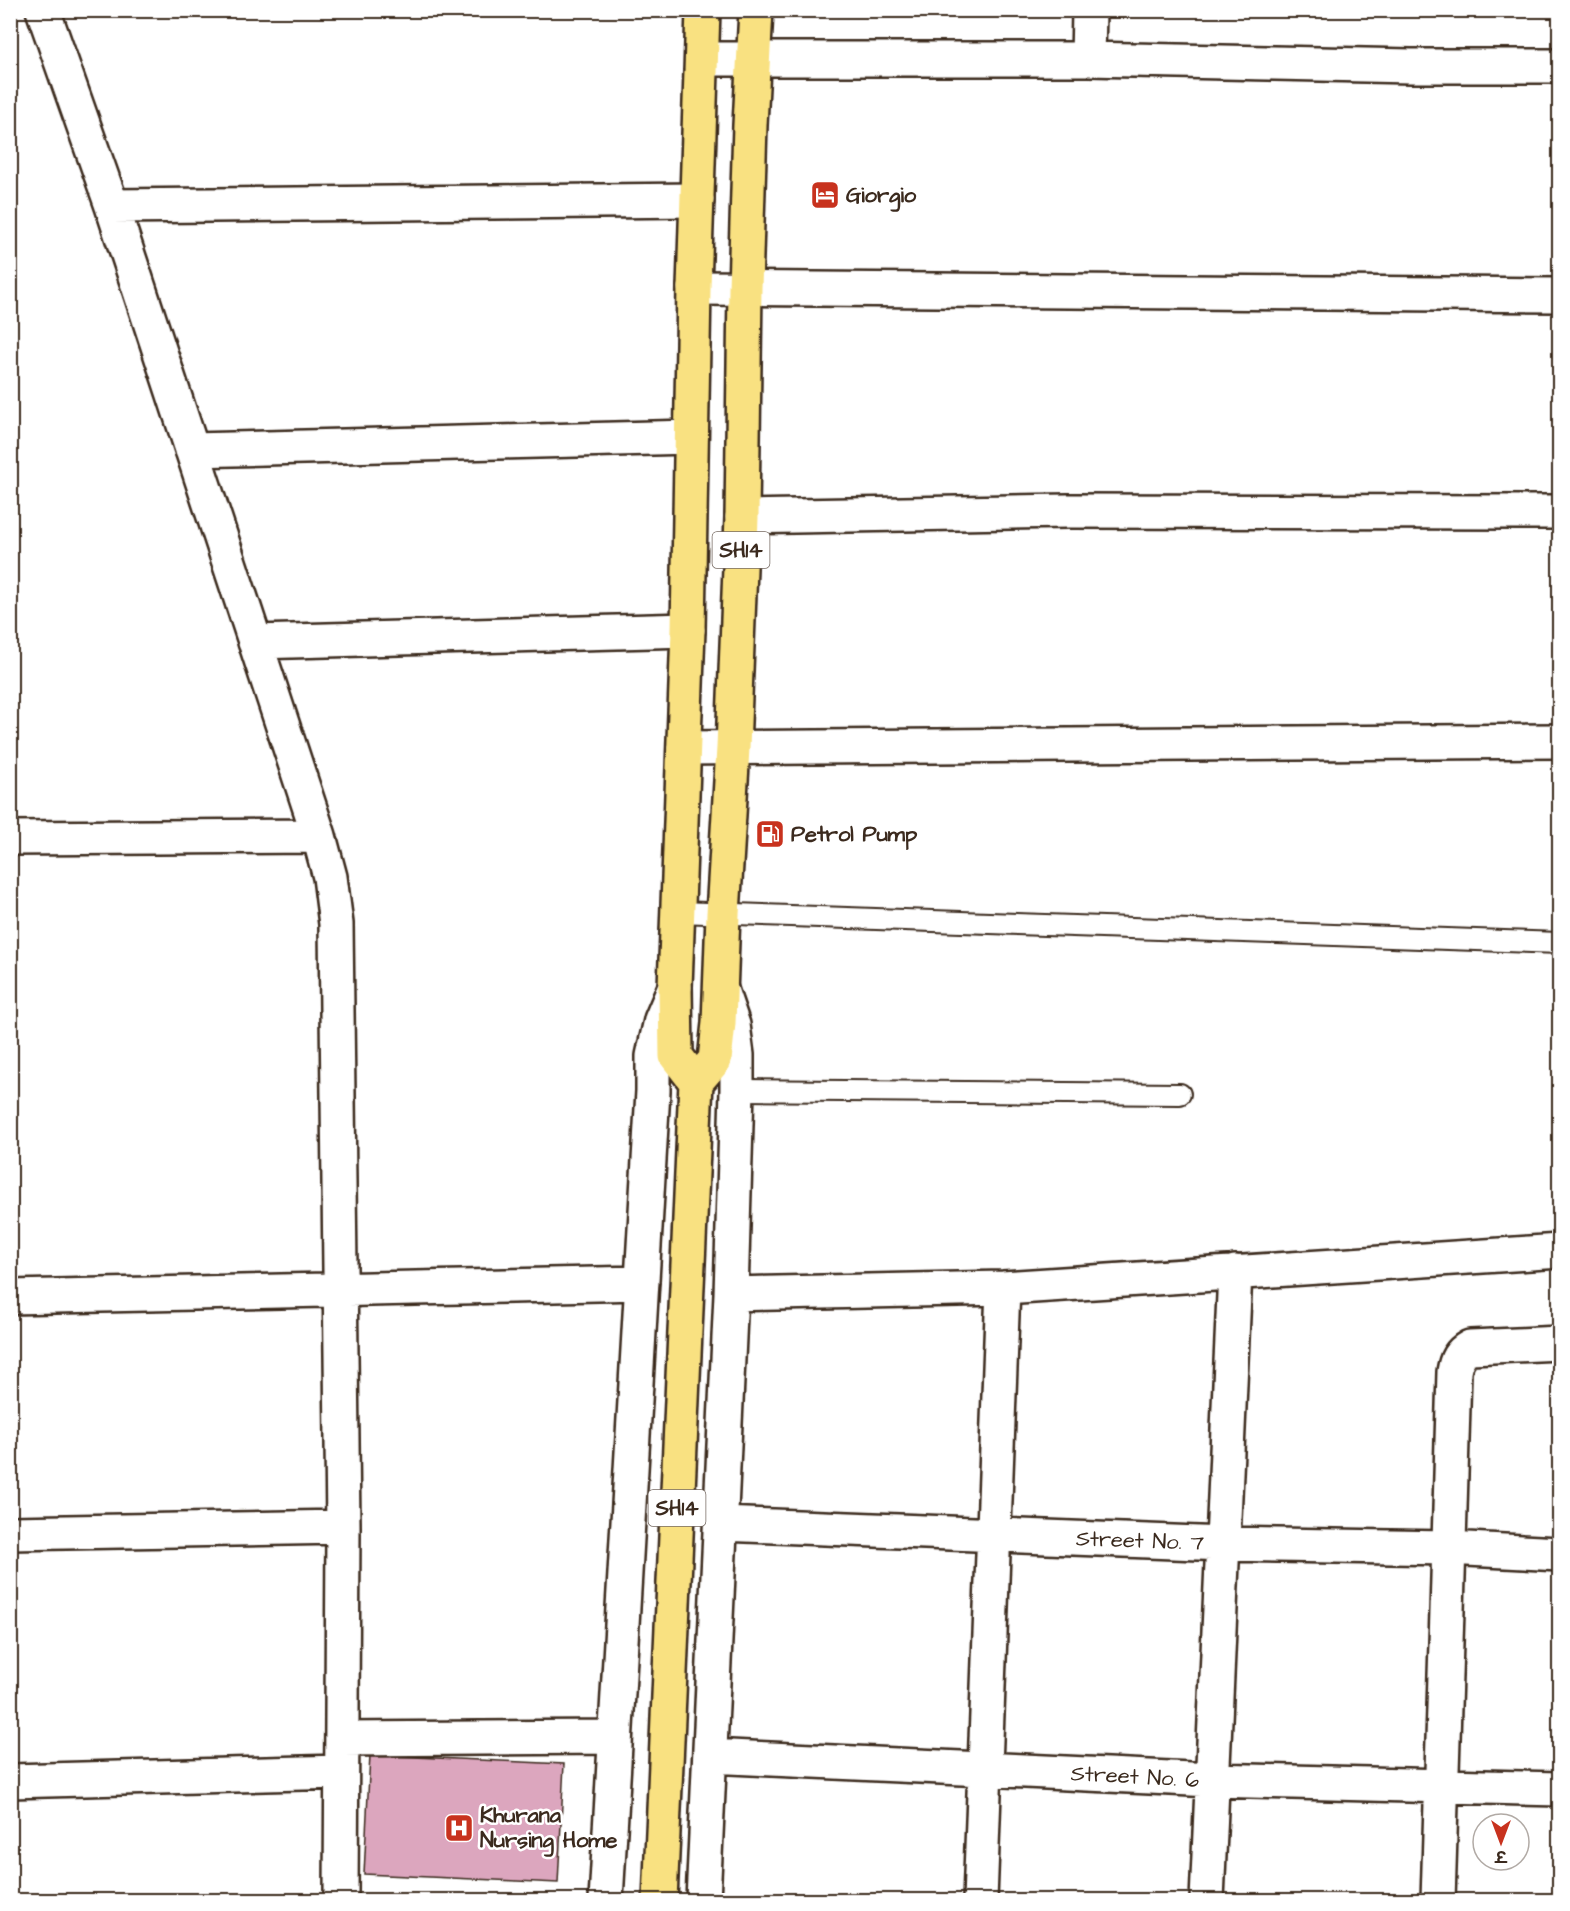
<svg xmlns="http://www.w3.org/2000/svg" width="1570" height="1911" font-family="'Architects Daughter','Playpen Sans Deva',sans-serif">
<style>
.building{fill:#dca6be;stroke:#3b2a1e;stroke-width:1.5}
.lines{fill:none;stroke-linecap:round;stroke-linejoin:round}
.lane-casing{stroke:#3b2a1e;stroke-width:24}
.street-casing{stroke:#3b2a1e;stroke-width:38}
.primary-casing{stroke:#3b2a1e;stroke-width:38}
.lane{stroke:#fff;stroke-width:20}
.street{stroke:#fff;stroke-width:33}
.primary{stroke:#f9e181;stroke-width:33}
.labels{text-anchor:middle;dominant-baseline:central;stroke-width:5;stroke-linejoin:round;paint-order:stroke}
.shield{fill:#fff;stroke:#766a62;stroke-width:1.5}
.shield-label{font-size:21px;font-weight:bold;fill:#3b2a1e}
.poi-label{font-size:22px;font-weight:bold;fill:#3b2a1e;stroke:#fff;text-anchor:start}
.street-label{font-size:22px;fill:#3b2a1e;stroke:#fff}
</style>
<rect width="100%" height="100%" fill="#fff"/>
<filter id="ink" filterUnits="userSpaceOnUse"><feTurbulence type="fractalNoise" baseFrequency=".0167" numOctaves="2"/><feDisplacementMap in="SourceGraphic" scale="12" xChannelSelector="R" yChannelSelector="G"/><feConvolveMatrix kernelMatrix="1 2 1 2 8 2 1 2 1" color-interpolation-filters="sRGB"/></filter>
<g filter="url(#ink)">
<path class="building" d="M370 1755 564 1764 558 1883 364 1874Z"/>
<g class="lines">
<g class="lane-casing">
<path id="lane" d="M678 912 1560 943
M737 1090 1180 1094"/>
</g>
<g class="street-casing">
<path id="street" d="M43 10 112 206 319 836 330 877 336 924 343 1527 341 1900
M702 59H1088L1411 66H1560
M1088 59 1089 10
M112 206 697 200
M694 288 1560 295
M192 450 691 437
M742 517 1068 511 1560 512
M255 642 688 630
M684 748 1560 741
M10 838 319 836
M731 1294 1003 1288 1560 1251
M10 1297 642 1283
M721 1524 1224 1544 1448 1548 1560 1554
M10 1533 343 1527
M342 1739 615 1737
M710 1756 1212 1780 1560 1789
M10 1781 341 1772
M606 1900 653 1091V1056L661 1020 675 987
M703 1900 731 1294 737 1090V1055L733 1025 721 990
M980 1900 1003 1288
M1207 1900 1235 1272
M1438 1900C1445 1724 1448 1548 1454 1372 1456 1360 1459 1353 1470 1347L1560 1343"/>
</g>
<g class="primary-casing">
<path id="primary" d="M696 1082 715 1060 719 1023 723 914 733 748 742 517 745 288 750 125 756 10
M660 1900 696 1082 676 1056 675 987 688 630 694 288 703 10"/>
</g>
<use href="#lane" class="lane"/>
<use href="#street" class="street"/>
<use href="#primary" class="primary"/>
</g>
</g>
<defs>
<g id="hotel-square" transform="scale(1.5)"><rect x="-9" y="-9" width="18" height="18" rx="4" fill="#c8321e" stroke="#fff"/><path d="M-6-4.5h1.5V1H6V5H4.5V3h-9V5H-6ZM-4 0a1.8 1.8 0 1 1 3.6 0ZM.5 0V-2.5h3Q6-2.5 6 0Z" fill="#fff"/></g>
<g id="fuel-square" transform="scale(1.5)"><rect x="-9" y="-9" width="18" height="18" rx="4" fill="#c8321e" stroke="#fff"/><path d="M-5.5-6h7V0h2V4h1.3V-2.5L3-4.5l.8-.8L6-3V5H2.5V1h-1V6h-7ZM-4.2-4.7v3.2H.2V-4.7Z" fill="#fff"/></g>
<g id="hospital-square" transform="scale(1.5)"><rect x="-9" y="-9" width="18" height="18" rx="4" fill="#c8321e" stroke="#fff"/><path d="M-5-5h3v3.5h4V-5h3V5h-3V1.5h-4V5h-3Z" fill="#fff"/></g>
</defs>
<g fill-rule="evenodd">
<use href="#hotel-square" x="825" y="195"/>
<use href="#fuel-square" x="770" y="834"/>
<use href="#hospital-square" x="459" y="1828"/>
</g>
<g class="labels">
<g class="shield">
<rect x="712.5" y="532" width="57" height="36" rx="4.5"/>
<rect x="648.5" y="1490" width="57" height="36" rx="4.5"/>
</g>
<g class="shield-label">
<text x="741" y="550">SH14</text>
<text x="677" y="1508">SH14</text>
</g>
<g class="poi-label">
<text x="846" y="195">Giorgio</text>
<text x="791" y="834">Petrol Pump</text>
<text x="480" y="1815">Khurana<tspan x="480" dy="25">Nursing Home</tspan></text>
</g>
<g class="street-label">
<text transform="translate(1140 1541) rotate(2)">Street No. 7</text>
<text transform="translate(1135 1777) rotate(3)">Street No. 6</text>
</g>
</g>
<rect width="1570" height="1911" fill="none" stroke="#fff" stroke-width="36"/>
<rect x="18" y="18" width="1534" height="1875" fill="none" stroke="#3b2a1e" stroke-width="2" filter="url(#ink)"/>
<g transform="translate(1501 1842) rotate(180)"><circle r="28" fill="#ffffff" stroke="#b1aaa5" stroke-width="1.5"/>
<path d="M0-4.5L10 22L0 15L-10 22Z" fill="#c8321e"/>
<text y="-9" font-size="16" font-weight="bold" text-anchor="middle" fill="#3b2a1e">उ</text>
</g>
</svg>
